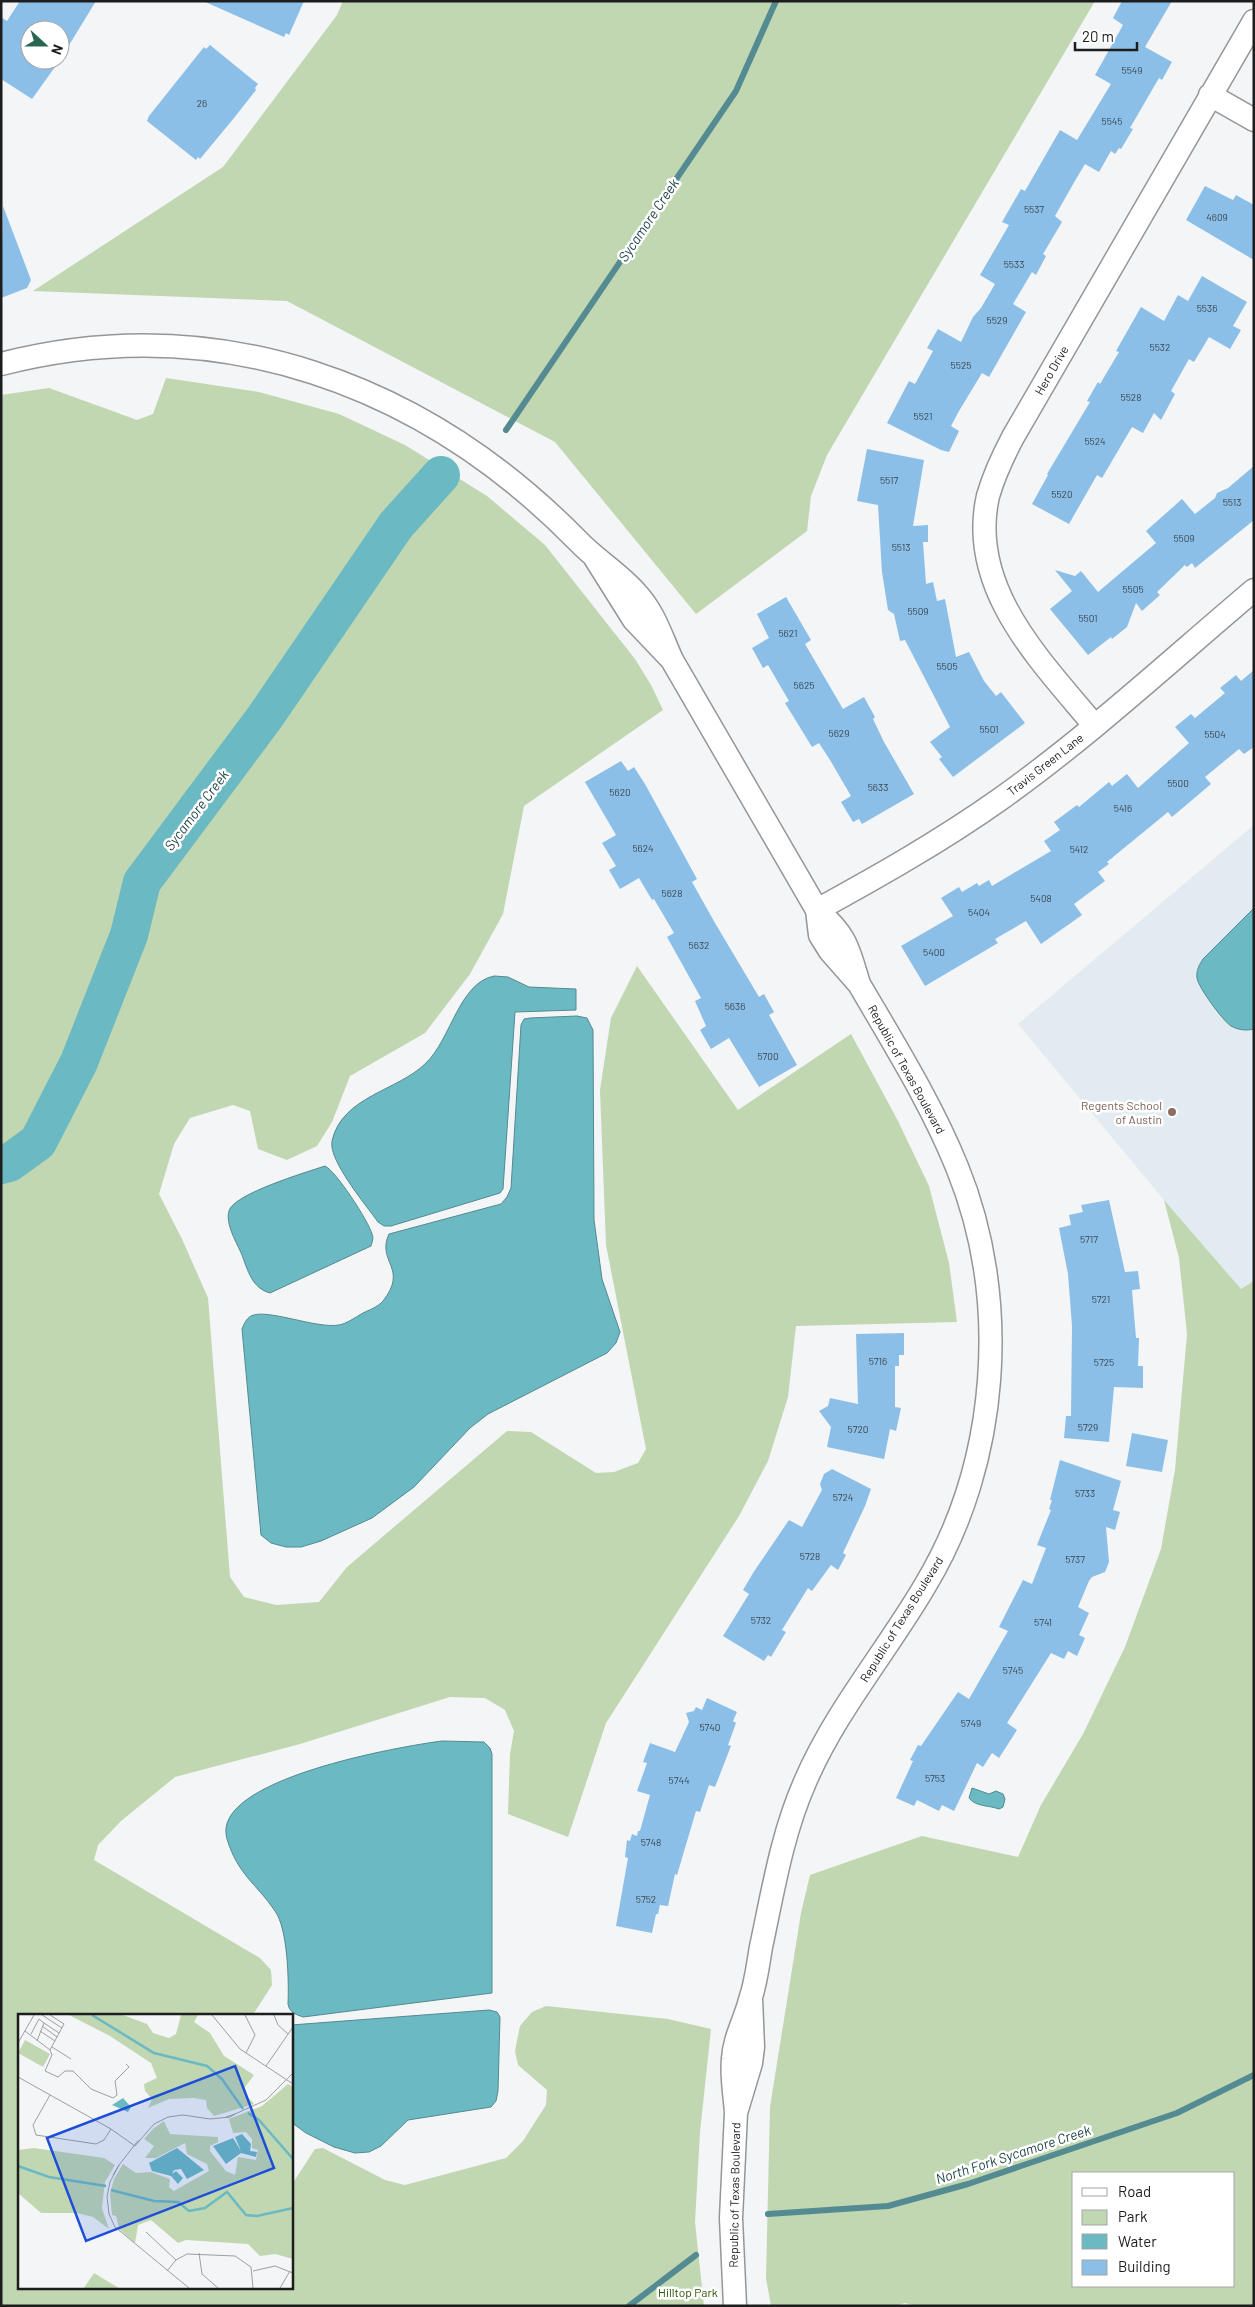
<svg xmlns="http://www.w3.org/2000/svg" width="1255" height="2307" font-family="Barlow,sans-serif">
<style>
.built{fill:#e2ebf1}
.green{fill:#c0d7b1;fill-rule:evenodd}
.water{fill:#6bb9c2;stroke:#548a91}
.lines{fill:none;stroke-linecap:round;stroke-linejoin:round}
.stream{stroke:#548a91;stroke-width:6}
.river{stroke:#6bb9c2;stroke-width:38}
.building{fill:#8cbfe7}
.minor-casing{stroke:#959698;stroke-width:25}
.minor{stroke:#fff;stroke-width:22}
.education-dot{fill:#8d6e63;stroke:#fff;stroke-width:2}
.labels{text-anchor:middle;dominant-baseline:central;stroke-width:5;stroke-linejoin:round;paint-order:stroke}
.number-label{font-size:10px;fill:#394650}
.street-label{font-size:12px;fill:#1d1d1e;stroke:#fff}
.education-label{font-size:12px;fill:#785e54;stroke:#fff;text-anchor:end}
.park-label{font-size:12px;fill:#2b4f00;stroke:#fff}
.water-label{font-size:14px;font-style:italic;fill:#193f42;stroke:#fff}
.inset-river{fill:none;stroke:#6bb9c2;stroke-width:2.5}
.inset-road{fill:none;stroke:#9d9fa0;stroke-width:1}
.view{fill:#1d4ed8;fill-opacity:0.15;stroke:#1d4ed8;stroke-width:2.5}
.inset-edge{fill:none;stroke:#1d1d1e;stroke-width:2.5}
</style>
<rect width="100%" height="100%" fill="#f3f5f6"/>
<path class="built" d="M1254 825V1304L1164 1200 1018 1024Z"/>
<path class="green" d="M343 1H1095L827 455 811 496 807 531 696 614 555 442 287 301 33 291 223 167 337 15Z
M166 378 259 392 339 414 405 445 487 496 545 545 635 659 651 685 663 710 524 806 503 914 470 974 425 1033 350 1076 332 1122 317 1146 287 1160 258 1149 250 1111 233 1105 190 1118 174 1144 159 1194 182 1239 208 1298 230 1577 244 1597 276 1605 319 1602 347 1567 507 1431 531 1432 596 1473 614 1472 638 1463 646 1449 606 1245 600 1090 611 1018 637 966 738 1110 851 1034 897 1119 929 1186 949 1263 957 1322 796 1326 788 1397 768 1461 739 1516 606 1723 568 1837 508 1814 510 1754 514 1731 505 1710 485 1698 450 1697 300 1744 175 1777 121 1821 98 1845 94 1860 260 1958 271 1970 272 1985 252 2016H19V2288H291V2186L315 2149 323 2148 385 2180 405 2185 506 2158 523 2141 546 2105 547 2090 518 2065 515 2051 520 2026 532 2012 546 2006 668 2019 711 2029 700 2132 695 2222 704 2306H1V395L49 388 137 420 153 414Z
M1164 1200 1241 1289 1254 1281V2306H917L905 2303 894 2306H771L766 2278 770 2107 801 1913 810 1875 922 1836 1018 1857 1041 1805 1083 1734 1125 1647 1161 1549 1175 1470 1187 1334 1179 1258ZM1074 2173H1234V2286H1074Z"/>
<path class="water" d="M1254 908V1029C1246 1031 1238 1030 1231 1026 1223 1021 1198 987 1197 978 1196 971 1199 965 1203 959Z
M494 976 508 977 529 987 576 989V1010L515 1012 503 1189 500 1193 391 1226H384L378 1222C366 1205 328 1160 332 1141 342 1096 398 1091 426 1063 451 1039 459 983 494 976Z
M577 1016 587 1018 593 1030 594 1220 602 1279 620 1332 616 1343 607 1353 488 1414 470 1428 414 1487 372 1518 321 1541 301 1547H286L271 1543 261 1535 242 1329C244 1324 246 1319 251 1316 267 1308 316 1329 339 1325 346 1324 356 1317 363 1313 369 1310 378 1307 383 1301 409 1268 376 1262 389 1234L501 1204 507 1197 511 1188 521 1025 524 1019 530 1018Z
M325 1166C336 1171 369 1222 372 1234 374 1238 372 1242 371 1246L270 1293C252 1288 248 1271 242 1255 237 1243 225 1224 229 1211 233 1194 307 1172 325 1166Z
M442 1741 484 1742 490 1748 492 1754V1993L303 2017C295 2014 290 2013 288 2004 289 1982 288 1929 275 1911 256 1883 238 1875 227 1839 209 1779 403 1746 442 1741Z
M972 1788 989 1794 996 1791 1003 1794 1005 1799 1003 1807 999 1809C988 1805 976 1807 969 1798Z
M489 2010 497 2012 500 2017 498 2091 496 2101 491 2107 408 2120 381 2146 369 2152 355 2153 334 2147 306 2133 291 2122V2025Z"/>
<g class="lines">
<path class="stream" d="M506 430 736 91 776 1
M768 2214 888 2206 968 2184 1177 2113 1254 2075
M629 2306 696 2255"/>
<path class="river" d="M1 1165 9 1163 38 1142 79 1062 129 935 142 882 265 717 396 525 441 475"/>
</g>
<path class="building" d="M20 1H96L60 60V30H30V60H60L32 99 1 79V17L7 21Z
M203 1H304L289 35 286 33 284 37Z
M1122 1H1172L1145 47 1172 62 1162 80 1159 78 1130 128 1133 129 1121 149 1119 148 1115 154 1111 151 1099 172 1085 164 1076 179 1055 216 1062 222 1043 254 1046 256 1036 275 1032 272 1013 304 1026 312 989 377 982 373 959 411 951 426 959 431 949 452 941 450 887 423 909 381 915 384 933 351 927 348 938 329 961 342 973 317 981 308 995 284 980 275 1009 225 1002 222 1021 189 1025 191 1060 130 1077 140 1111 84 1095 75 1123 25 1113 18Z
M210 45 258 84 255 88 256 90 234 118 200 159 198 157 196 160 147 121 149 116 204 47 206 49Z
M1205 186 1233 200 1236 195 1254 205V260L1186 220Z
M3 206 31 280 27 288 1 298Z
M1202 276 1247 302 1233 326 1241 330 1230 349 1209 337 1194 362 1189 359 1171 391 1175 394 1161 420 1154 413 1143 433 1132 427 1102 478 1097 475 1069 524 1032 504 1048 475 1047 474 1090 402 1087 401 1098 382 1100 384 1119 352 1116 351 1141 307 1164 321 1178 295 1188 301Z
M867 449 924 460 913 526 928 525V542H923L926 584 933 582 937 601 945 599 956 657 969 652 984 681 996 696 1001 692 1025 723 953 777 939 759 942 757 930 742 950 727 905 640 900 641 894 614 888 610 882 572 878 505 857 501Z
M1254 466V520L1195 568 1192 563 1187 567 1185 565 1157 592 1160 595 1142 611 1136 603 1127 627 1112 639 1111 637 1088 655 1050 609 1072 591 1055 570 1075 576 1081 571 1098 592 1156 543 1146 531 1182 499 1195 514 1215 498 1217 493 1228 488Z
M786 597 811 640 805 644 843 709 864 697 875 717 873 719 884 742 914 794 862 824 859 819 853 822 841 802 851 796 830 760 819 743 812 747 785 703 789 701 768 665 763 668 752 648 769 638 757 614Z
M1254 670V747L1244 754 1239 749 1205 777 1211 784 1172 817 1168 812 1107 862 1109 864 1098 872 1105 881 1074 904 1082 915 1041 944 1026 921 995 939 998 943 925 986 901 946 953 916 941 898 959 887 962 892 977 883 979 886 989 880 992 886 1051 851 1044 841 1060 830 1054 822 1077 805 1079 807 1109 782 1112 786 1127 774 1138 788 1189 743 1175 727 1191 714 1195 718 1225 693 1220 688 1236 675 1241 681Z
M621 761 628 771 634 767 645 784 697 879 692 882 715 923 759 997 764 994 774 1012 769 1015 797 1065 759 1087 729 1038 711 1049 700 1030 706 1026 695 1001 701 998 667 937 674 933 654 899 652 900 639 878 620 889 609 870 616 866 602 843 616 835 585 782Z
M1109 1200 1125 1272 1138 1271 1140 1289 1132 1290 1136 1338H1139L1138 1366H1143V1388L1114 1387 1109 1442 1064 1438 1066 1416H1071L1072 1326 1068 1274 1059 1228 1071 1225 1069 1215 1083 1212 1081 1205Z
M904 1333V1355H899V1366H895V1407L901 1408 896 1431 890 1429 884 1459 827 1447 831 1427 819 1411 828 1406 830 1398 858 1404 856 1334Z
M1132 1433 1168 1440 1162 1472 1126 1466Z
M1060 1460 1121 1481 1113 1510 1120 1512 1115 1530 1106 1527 1109 1562 1105 1572 1092 1577 1089 1581 1078 1607 1089 1613 1079 1635 1085 1638 1077 1656 1068 1651 1064 1659 1051 1653 1007 1723 1017 1730 999 1758 992 1753 983 1767 977 1763 954 1811 942 1805 939 1811 917 1800 914 1806 896 1798 913 1761 910 1760 918 1745 921 1746 958 1692 969 1699 1008 1631 999 1627 1023 1580 1032 1584 1046 1548 1037 1545 1051 1510 1049 1509 1052 1500H1050Z
M832 1469 871 1489 865 1506 843 1553 846 1555 838 1570 831 1565 812 1591 808 1588 782 1630 786 1632 771 1657 768 1655 764 1661 723 1636 749 1594 743 1590 753 1573 789 1520 802 1527 822 1490 820 1484 824 1474Z
M707 1698 737 1712 733 1721 736 1723 728 1745 731 1746 715 1787 709 1785 700 1812 696 1811 677 1875 675 1874 668 1906 660 1905 658 1914H656L652 1933 616 1926 628 1858 625 1857 627 1840 630 1841 632 1834 637 1836 638 1831H640L650 1795 637 1791 647 1763 643 1762 650 1743 675 1752 689 1722 686 1713 694 1711 696 1707 702 1710Z"/>
<g class="lines">
<g class="minor-casing">
<path id="minor" d="M1210 95 1254 120
M1 364C219 308 424 384 578 541 596 560 620 574 637 594 654 612 662 638 672 660L634 620 595 558
M672 660 817 910C847 936 848 948 859 984L830 951 820 935 817 910
M1094 725C1041 661 967 588 988 496 994 475 1003 456 1013 437L1254 21
M817 910C879 876 941 841 999 800 1088 737 1170 661 1254 590
M751 1998 753 2047 751 2063 736 2113C735 2096 731 2076 733 2059 734 2038 745 2020 750 2000 756 1983 758 1964 761 1947 773 1891 782 1834 805 1782 836 1710 887 1651 926 1584 999 1462 1011 1299 957 1167 931 1103 894 1044 859 984
M735 2306 731 2218 736 2113"/>
</g>
<use href="#minor" class="minor"/>
</g>
<circle class="education-dot" cx="1172" cy="1112" r="5"/>
<g class="labels">
<g class="number-label">
<text x="1132" y="70">5549</text>
<text x="202" y="103">26</text>
<text x="1112" y="121">5545</text>
<text x="1034" y="209">5537</text>
<text x="1217" y="217">4609</text>
<text x="1014" y="264">5533</text>
<text x="1207" y="308">5536</text>
<text x="997" y="320">5529</text>
<text x="1160" y="347">5532</text>
<text x="961" y="365">5525</text>
<text x="1131" y="397">5528</text>
<text x="923" y="416">5521</text>
<text x="1095" y="441">5524</text>
<text x="889" y="480">5517</text>
<text x="1062" y="494">5520</text>
<text x="1232" y="502">5513</text>
<text x="1184" y="538">5509</text>
<text x="901" y="547">5513</text>
<text x="1133" y="589">5505</text>
<text x="918" y="611">5509</text>
<text x="1088" y="618">5501</text>
<text x="788" y="633">5621</text>
<text x="947" y="666">5505</text>
<text x="804" y="685">5625</text>
<text x="989" y="729">5501</text>
<text x="839" y="733">5629</text>
<text x="1215" y="734">5504</text>
<text x="1178" y="783">5500</text>
<text x="878" y="787">5633</text>
<text x="620" y="792">5620</text>
<text x="1123" y="808">5416</text>
<text x="643" y="848">5624</text>
<text x="1079" y="849">5412</text>
<text x="672" y="893">5628</text>
<text x="1041" y="898">5408</text>
<text x="979" y="912">5404</text>
<text x="699" y="945">5632</text>
<text x="934" y="952">5400</text>
<text x="735" y="1006">5636</text>
<text x="768" y="1056">5700</text>
<text x="1089" y="1239">5717</text>
<text x="1101" y="1299">5721</text>
<text x="878" y="1361">5716</text>
<text x="1104" y="1362">5725</text>
<text x="1088" y="1427">5729</text>
<text x="858" y="1429">5720</text>
<text x="1085" y="1493">5733</text>
<text x="843" y="1497">5724</text>
<text x="810" y="1556">5728</text>
<text x="1075" y="1559">5737</text>
<text x="761" y="1620">5732</text>
<text x="1043" y="1622">5741</text>
<text x="1013" y="1670">5745</text>
<text x="971" y="1723">5749</text>
<text x="710" y="1727">5740</text>
<text x="935" y="1778">5753</text>
<text x="679" y="1780">5744</text>
<text x="651" y="1842">5748</text>
<text x="646" y="1899">5752</text>
</g>
<g class="street-label">
<text transform="translate(1051 370) rotate(-60)">Hero Drive</text>
<text transform="translate(1045 764) rotate(-38)">Travis Green Lane</text>
<text transform="translate(907 1069) rotate(61)">Republic of Texas Boulevard</text>
<text transform="translate(901 1619) rotate(-58)">Republic of Texas Boulevard</text>
<text transform="translate(734 2195) rotate(-89)">Republic of Texas Boulevard</text>
</g>
<g class="education-label">
<text x="1162" y="1105">Regents School<tspan x="1162" dy="14">of Austin</tspan></text>
</g>
<g class="park-label">
<text x="688" y="2292">Hilltop Park</text>
</g>
<g class="water-label">
<text transform="translate(648 220) rotate(-56)">Sycamore Creek</text>
<text transform="translate(196 810) rotate(-53)">Sycamore Creek</text>
<text transform="translate(1013 2154) rotate(-18)">North Fork Sycamore Creek</text>
</g>
</g>
<g transform="translate(18 2014)">
<rect width="275" height="275" fill="#f3f5f6"/>
<path d="M51 1H105L129 10 135 19 151 24 158 20 163 1H180L176 8 192 19 206 42 236 61 227 73 228 81 236 90 196 102 189 94 188 86 176 84 151 85 130 94 134 85 127 77 126 70 139 64 133 49 92 22ZM7 26 32 40 25 53 0 39ZM270 70 275 73V245L257 240 242 242 230 230 168 226 160 229 133 206 120 211 117 229 101 215 98 202 94 201 92 180 96 165 105 150 118 159 133 158 152 165 151 173 156 177 191 157 189 150 169 140 167 129 138 144H127L136 132 126 125 136 114 146 107 152 120 200 123V128L192 132V137L208 157 217 161 220 143 238 146 240 136 234 134V125L228 118 215 119 211 105 244 92ZM16 134 86 144 97 151 87 168 84 194 91 215 75 203 59 199H23L0 179V136ZM76 259 99 273 101 274H66Z" fill="#c0d7b1"/>
<path d="M105 84 113 93 110 98 94 91ZM224 120 233 130 232 137 239 138 238 143 223 139 208 150 195 132 215 124 223 137 217 123ZM159 134 186 156 169 165 163 155 156 156 154 160 158 157 165 164 160 170 153 162 134 157 131 149Z" fill="#6bb9c2"/>
<path class="inset-river" d="M74 1 136 39 189 52 204 65 225 95M230 99 241 106 275 145M0 152 31 163 88 172M93 176 136 187 160 188 171 197 187 194 209 178 228 201 239 202 275 194"/>
<path class="inset-road" d="M24 1 44 14M194 1 222 35 275 70M227 1 237 21 228 39M256 1 260 11 270 20M26 9 41 19M24 12 39 23M7 17 32 36 46 10 32 1M22 17 37 27M13 20 21 5M19 27 26 9 21 5M0 29 16 1M34 33 53 45M32 36 34 41 27 57 40 63 47 57H55L73 75 95 84 99 81 97 67 111 53 108 50M248 52 275 13M0 63 93 115 117 132M32 81 15 111 18 121 78 130 86 126 93 115M217 100 248 86 275 59M122 126 136 110 150 103 165 101 192 105 212 103 217 100 208 103M101 151 119 128 122 126 117 132M95 161 101 151 92 168 89 183 91 200 97 213 171 274M128 218 158 246M181 239 184 260 200 274M149 257 158 246 169 240 217 242 233 253 235 274M235 257 257 252 275 259M262 274 272 257"/>
<path class="view" d="M217 52 256 154 68 227 29 124Z"/>
<rect width="275" height="275" class="inset-edge"/>
</g>
<rect width="1255" height="2307" fill="none" stroke="#1d1d1e" stroke-width="5"/>
<rect x="1072" y="2172" width="162" height="115" fill="#ffffff" stroke="#a5a5a5"/>
<rect x="1082" y="2188" width="25" height="8" fill="#ffffff" stroke="#a5a5a5"/>
<text x="1118" y="2197" font-size="15" fill="#1d1d1e">Road</text>
<rect x="1082" y="2210" width="25" height="15" fill="#c0d7b1" stroke="#a5a5a5"/>
<text x="1118" y="2222" font-size="15" fill="#1d1d1e">Park</text>
<rect x="1082" y="2234" width="25" height="15" fill="#6bb9c2" stroke="#a5a5a5"/>
<text x="1118" y="2247" font-size="15" fill="#1d1d1e">Water</text>
<rect x="1082" y="2260" width="25" height="15" fill="#8cbfe7" stroke="#a5a5a5"/>
<text x="1118" y="2272" font-size="15" fill="#1d1d1e">Building</text>
<g transform="translate(45 45) rotate(111)"><circle r="24" fill="#ffffff" stroke="#a5a5a5"/>
<path d="M0-4L9 19L0 12L-9 19Z" fill="#296652"/>
<text y="-8" font-size="14" font-weight="bold" text-anchor="middle" fill="#1d1d1e">N</text>
</g>
<path d="M1075 42v8h62v-8" fill="none" stroke="#1d1d1e" stroke-width="2.5"/>
<text x="1082" y="42" font-size="15" fill="#1d1d1e" stroke="#ffffff" stroke-width="4" paint-order="stroke">20 m</text>
</svg>
